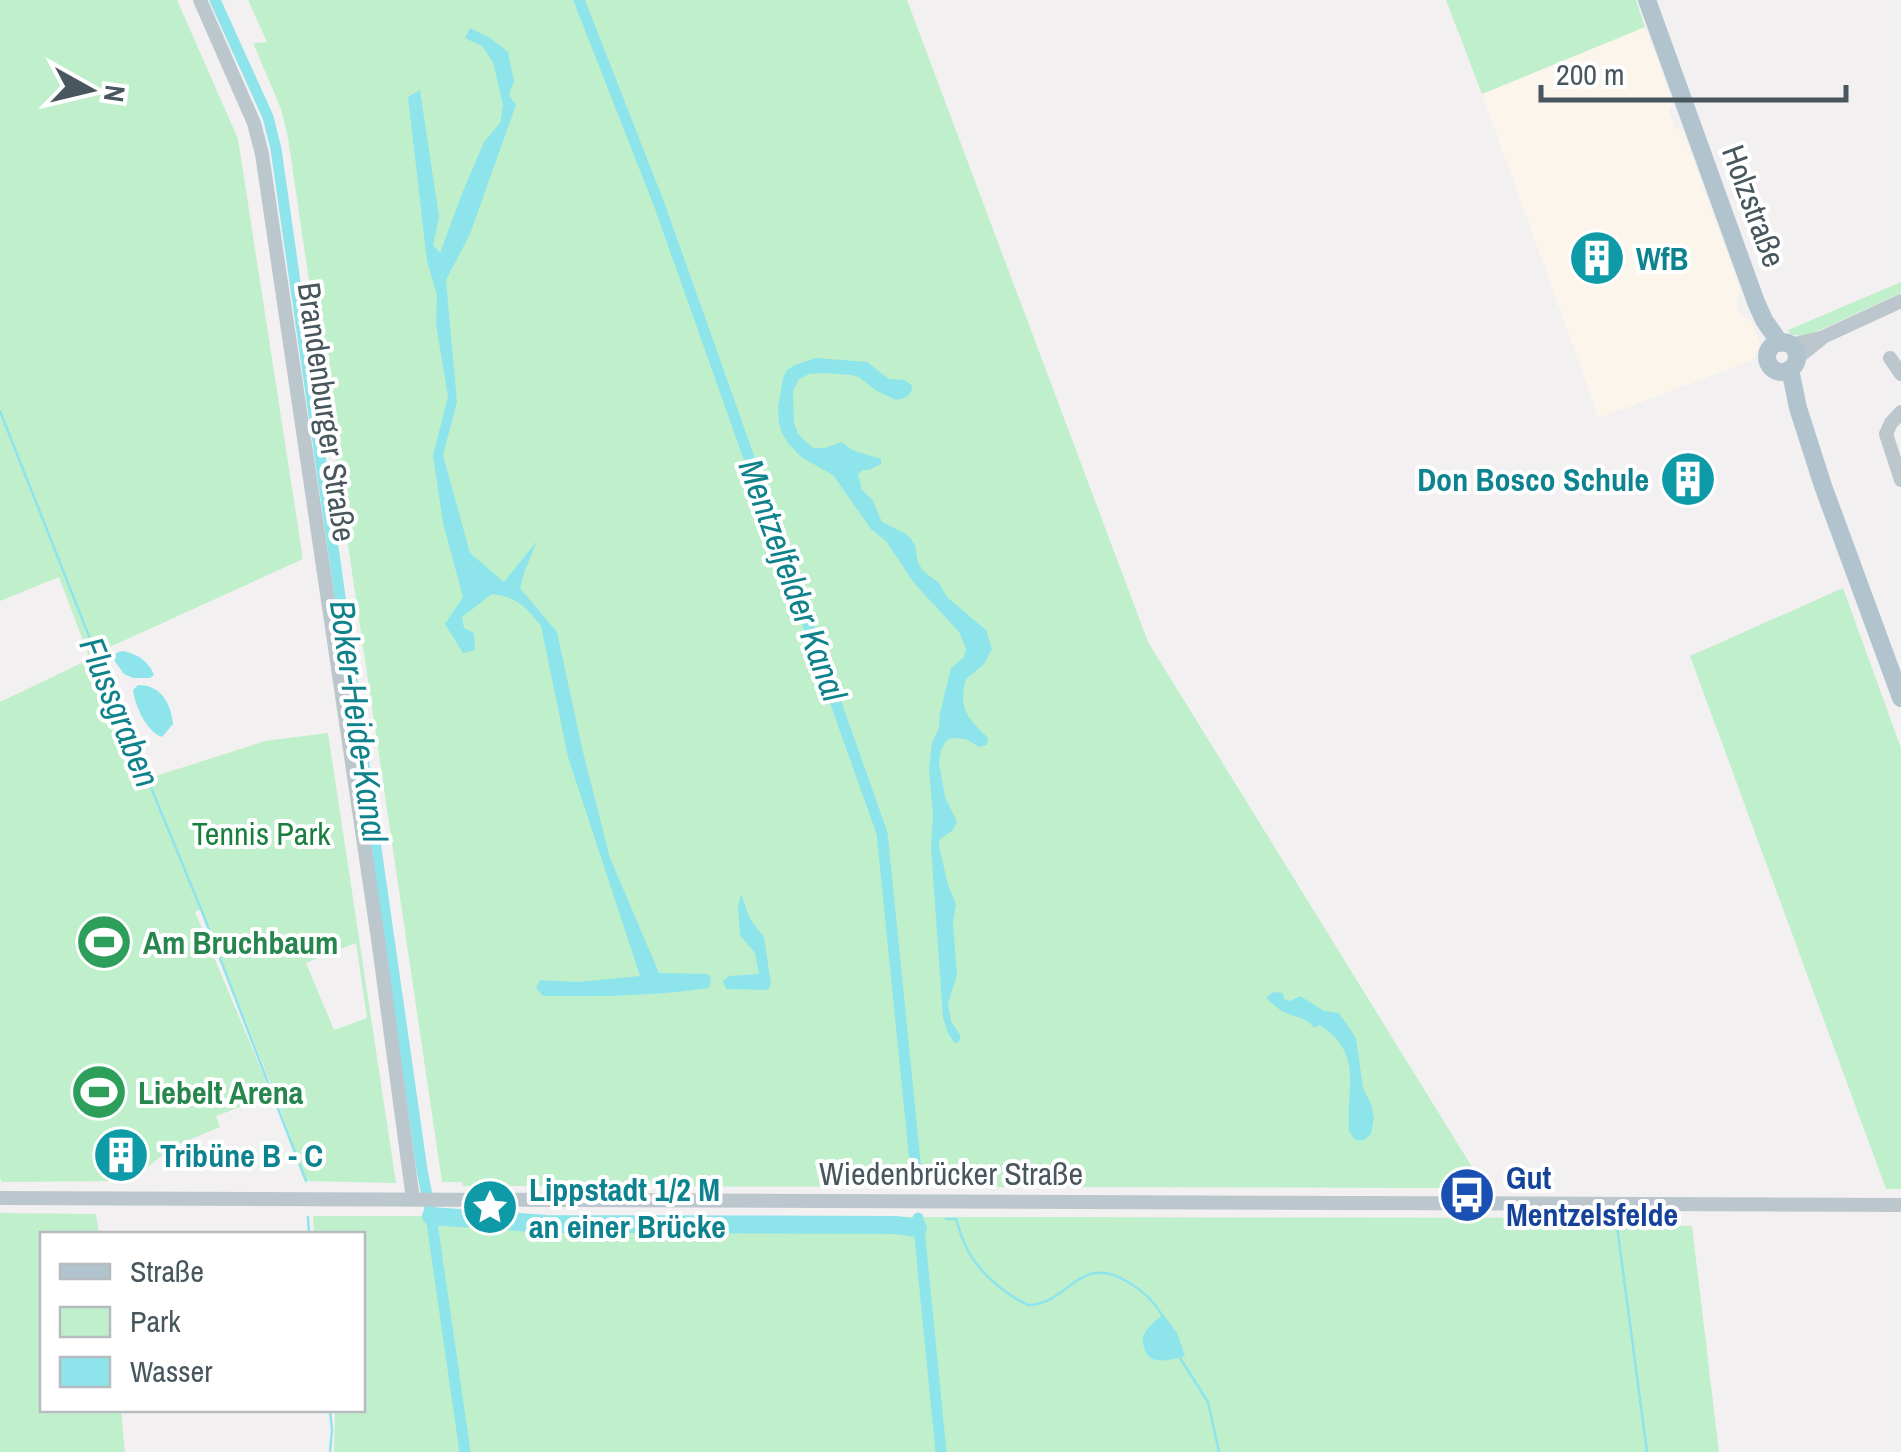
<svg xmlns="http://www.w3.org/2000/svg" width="1901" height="1452" font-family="'Archivo Narrow',sans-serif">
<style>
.commercial{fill:#fcf5eb}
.green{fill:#c0efcc;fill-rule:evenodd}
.water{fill:#8ee4eb}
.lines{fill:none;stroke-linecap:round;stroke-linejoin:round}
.stream{stroke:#8ee4eb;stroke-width:2.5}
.canal{stroke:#8ee4eb;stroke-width:11}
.river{stroke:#8ee4eb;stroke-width:18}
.minor{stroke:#bcc7cd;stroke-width:14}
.major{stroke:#b1c4ce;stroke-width:18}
.labels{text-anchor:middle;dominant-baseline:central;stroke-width:8;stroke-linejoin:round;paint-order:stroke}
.street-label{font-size:32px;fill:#48565e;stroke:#fff}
.culture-label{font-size:32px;font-weight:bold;fill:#0d838f;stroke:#fff;text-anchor:start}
.park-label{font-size:32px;fill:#197f3f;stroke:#fff}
.leisure-label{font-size:32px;font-weight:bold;fill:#27864d;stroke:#fff;text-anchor:start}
.transit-label{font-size:32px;font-weight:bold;fill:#164399;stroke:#fff;text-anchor:start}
.water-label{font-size:35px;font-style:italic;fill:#0f828b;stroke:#fff}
</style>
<rect width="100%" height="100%" fill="#f3f0f1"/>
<path class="commercial" d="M1645 27 1673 103 1669 112 1675 127 1683 132 1741 291 1736 301 1738 309 1741 316 1751 320 1760 344 1753 360 1599 418 1482 94Z"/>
<path class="green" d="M0 0H177L238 139 303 559 101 651 150 778 265 741 328 733 396 1183 306 1181 276 1097 201 909 195 912 272 1095 216 1116 220 1127 172 1147 131 1181 2 1182 0 1178V702L90 659 59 577 0 601ZM356 943 367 1018 334 1030 306 963Z
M248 0H907L1148 642 1485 1188 463 1186 462 1182H442L288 138 281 109 253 43 267 42Z
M1446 0H1636L1645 27 1482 94Z
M1901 282V293L1807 336 1790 335 1788 330Z
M1843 588 1901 748V1189H1886L1690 656Z
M0 1213 96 1214 99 1234H42V1410H121L125 1452H0Z
M313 1216 1611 1218 1613 1224 1692 1226 1719 1452H334L335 1410H362V1234H314Z"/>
<path class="water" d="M470 28 490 38 508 52 514 81 509 95 516 105 470 234 446 280 457 402 443 455 470 553 504 582 537 541 524 573 520 588 557 632 582 748 610 858 659 973 708 974 711 978 709 988C651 996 602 997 543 996L536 988 540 980 578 982 640 976 568 757 541 626C526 607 517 597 492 594L462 617 464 628 474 633 475 650 463 653 445 624 463 597 443 523 433 455 448 397 436 324 437 295 427 261 408 97 420 90 439 217 433 245 440 253 463 191 484 142 500 123 503 105 493 62 482 46 465 38Z
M816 358 867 362 889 379 904 380 912 385C912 396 906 398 896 400L875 390 859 377 851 375 823 373 809 374 799 379 793 391 794 423 798 434 813 448H825L842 442 852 450 881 459V464L869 470H863L858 474 862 490 872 499 882 522 904 533 911 539 915 545 918 562 923 571 939 583 947 597 986 630 992 649 984 664 966 679C958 710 968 718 988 738L987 745 979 747 966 739 953 738 947 740 941 750 939 763 945 797 957 822 952 831 940 839 939 846 948 885 956 904 953 923 957 975 948 1003 951 1021 960 1035V1040L955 1044 948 1033 943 1018 931 847 933 814 929 769 932 743 939 728 940 713 951 668 964 657 966 648 959 632 914 583 886 541 871 529 833 475 801 457 788 443 782 433 779 423 778 407 783 378 787 370 795 365Z
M122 651C136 653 149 661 154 675L150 678H133L124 674 114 660 116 653Z
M138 685C161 685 171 703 173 724L162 737C147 732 135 706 133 690Z
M741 894 750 919 764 937 771 984 768 990 726 989 723 981 729 976 759 974 755 953 740 935 738 906Z
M1273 992 1283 993 1284 999 1290 1001 1300 996 1324 1011 1339 1013 1356 1038 1363 1088 1371 1104 1374 1118 1371 1134 1364 1140H1355L1349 1131C1346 1088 1364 1052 1319 1025L1314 1028C1306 1017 1297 1018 1286 1013 1279 1010 1272 1003 1266 998Z
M1163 1314 1177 1333 1185 1356C1170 1360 1148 1367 1144 1347 1142 1341 1142 1336 1146 1331 1150 1325 1158 1319 1163 1314Z"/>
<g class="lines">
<path class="stream" d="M0 411 98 659 201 909 306 1181
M308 1217 309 1234
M946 1219H956C959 1227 960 1234 964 1242 975 1269 1001 1292 1028 1305 1070 1304 1078 1252 1128 1282 1142 1290 1154 1301 1162 1315
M1617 1226 1647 1452
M1180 1358 1208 1402 1219 1452
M330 1410 332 1430 330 1452"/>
<path class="canal" d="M215 0 268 117 276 149 422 1170 431 1216 465 1452
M579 0 659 204 882 833 917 1181
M918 1218 941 1452"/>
<path class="river" d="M431 1216 547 1224 896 1225 918 1228"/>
<path class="minor" d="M200 0 254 123 262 154 378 939 413 1199
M1790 345 1821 338 1901 301
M1890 358 1901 374
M1796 359 1821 339
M1901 412 1891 423 1886 434 1901 480
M0 1198 1901 1205"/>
<path class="major" d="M1647 0 1756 302 1764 320 1780 343
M1767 357a15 15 0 1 1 30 0a15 15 0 1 1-30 0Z
M1790 369 1798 408 1823 486 1901 698"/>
</g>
<defs>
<g id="building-disc" transform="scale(2.875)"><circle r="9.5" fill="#0f9aa8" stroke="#fff"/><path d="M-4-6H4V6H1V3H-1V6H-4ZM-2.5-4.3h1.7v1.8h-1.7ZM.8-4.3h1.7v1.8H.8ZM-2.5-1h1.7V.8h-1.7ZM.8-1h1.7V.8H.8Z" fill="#fff"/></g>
<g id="stadium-disc" transform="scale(2.875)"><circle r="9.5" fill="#2e9e5b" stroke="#fff"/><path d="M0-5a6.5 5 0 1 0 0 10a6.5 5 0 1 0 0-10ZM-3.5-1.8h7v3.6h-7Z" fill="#fff"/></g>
<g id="bus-disc" transform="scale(2.875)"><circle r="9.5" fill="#1a4fb4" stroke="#fff"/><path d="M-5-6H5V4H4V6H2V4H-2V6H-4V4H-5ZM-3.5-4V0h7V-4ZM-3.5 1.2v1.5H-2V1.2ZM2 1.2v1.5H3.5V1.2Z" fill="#fff"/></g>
<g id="sight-disc" transform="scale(2.875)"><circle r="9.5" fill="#0f9aa8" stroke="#fff"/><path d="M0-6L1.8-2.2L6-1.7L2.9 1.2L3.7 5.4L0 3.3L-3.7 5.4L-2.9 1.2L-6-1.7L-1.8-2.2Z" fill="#fff"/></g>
</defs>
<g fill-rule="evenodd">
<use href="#building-disc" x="1597" y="258"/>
<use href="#building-disc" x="1688" y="479"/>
<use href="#stadium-disc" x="104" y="942"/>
<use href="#stadium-disc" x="99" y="1092"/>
<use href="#building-disc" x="121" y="1155"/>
<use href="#bus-disc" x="1467" y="1195"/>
<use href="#sight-disc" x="490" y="1207"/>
</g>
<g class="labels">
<g class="street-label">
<text transform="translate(1754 206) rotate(70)">Holzstraße</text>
<text transform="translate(327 412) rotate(82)">Brandenburger Straße</text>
<text x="951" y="1173">Wiedenbrücker Straße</text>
</g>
<g class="culture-label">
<text x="1636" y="258">WfB</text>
<text x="1649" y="479" text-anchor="end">Don Bosco Schule</text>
<text x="160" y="1155">Tribüne B - C</text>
<text x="529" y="1189">Lippstadt 1/2 M<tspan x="529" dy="37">an einer Brücke</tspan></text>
</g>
<g class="park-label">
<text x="261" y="833">Tennis Park</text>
</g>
<g class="leisure-label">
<text x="143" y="942">Am Bruchbaum</text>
<text x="138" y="1092">Liebelt Arena</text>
</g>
<g class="transit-label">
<text x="1506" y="1177">Gut<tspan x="1506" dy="37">Mentzelsfelde</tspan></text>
</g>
<g class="water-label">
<text transform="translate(793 580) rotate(70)">Mentzelfelder Kanal</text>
<text transform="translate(120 712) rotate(68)">Flussgraben</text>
<text transform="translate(359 721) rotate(82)">Boker-Heide-Kanal</text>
</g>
</g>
<rect x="40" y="1232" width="325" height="180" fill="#ffffff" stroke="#b6bbbf" stroke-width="2.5"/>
<rect x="60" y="1264" width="50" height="15" fill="#b1c4ce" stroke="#b6bbbf" stroke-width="2.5"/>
<text x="130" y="1282" font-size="30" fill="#48565e">Straße</text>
<rect x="60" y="1307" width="50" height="30" fill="#c0efcc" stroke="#b6bbbf" stroke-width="2.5"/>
<text x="130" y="1332" font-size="30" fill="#48565e">Park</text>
<rect x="60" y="1357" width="50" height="30" fill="#8ee4eb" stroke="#b6bbbf" stroke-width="2.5"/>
<text x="130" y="1382" font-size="30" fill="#48565e">Wasser</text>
<g transform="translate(90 90) rotate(98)" stroke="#ffffff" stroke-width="8" paint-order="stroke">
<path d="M0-8L18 38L0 25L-18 38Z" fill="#48565e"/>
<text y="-15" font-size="28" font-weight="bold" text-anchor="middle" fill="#48565e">N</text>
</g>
<path d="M1541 85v15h305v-15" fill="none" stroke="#48565e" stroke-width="5"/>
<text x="1556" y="85" font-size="30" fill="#48565e" stroke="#ffffff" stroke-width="8" paint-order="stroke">200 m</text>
</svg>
